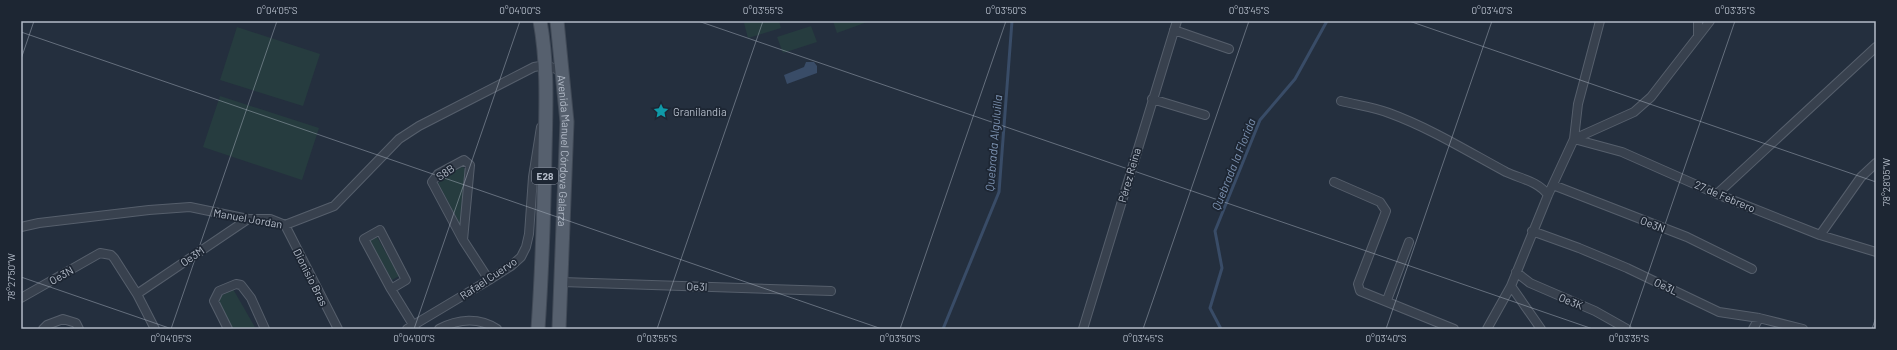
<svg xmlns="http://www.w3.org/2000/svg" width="1897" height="350" font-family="Barlow,sans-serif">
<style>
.green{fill:#263c3f}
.water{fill:#394c67}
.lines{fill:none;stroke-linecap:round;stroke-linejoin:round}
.stream{stroke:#394c67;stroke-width:3}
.street-casing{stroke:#565f6c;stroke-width:10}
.primary-casing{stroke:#414a57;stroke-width:15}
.street{stroke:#38414e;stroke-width:8}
.primary{stroke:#56606e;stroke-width:13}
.ticks{fill:none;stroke:#b4bcc9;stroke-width:1;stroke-opacity:0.45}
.labels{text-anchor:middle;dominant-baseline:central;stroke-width:3.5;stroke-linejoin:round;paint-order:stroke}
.shield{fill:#1d2633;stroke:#878f9c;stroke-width:1}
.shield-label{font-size:10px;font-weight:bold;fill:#b4bcc9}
.poi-label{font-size:11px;fill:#b4bcc9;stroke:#1d2633;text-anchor:start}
.street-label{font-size:11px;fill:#b4bcc9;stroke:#1d2633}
.water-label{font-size:12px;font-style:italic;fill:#7c92b1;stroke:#1d2633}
.neatline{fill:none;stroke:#b4bcc9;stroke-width:1.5}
.ticks-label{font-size:10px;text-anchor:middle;fill:#b4bcc9}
</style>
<rect width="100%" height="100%" fill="#242f3e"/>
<path class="green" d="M749 21H779L781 28 748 38 744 23Z
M833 21H870L837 33Z
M811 26 817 42 783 53 777 37Z
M237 27 320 54 303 106 220 80Z
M220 96 319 128 302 180 203 147Z
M462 166 466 170 460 224 438 183Z
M377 237 399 276 392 280 370 241Z
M233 289 256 329H232L216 299Z"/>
<path class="water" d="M806 62H814L817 66V73L787 84 784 75 804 67Z"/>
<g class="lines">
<path class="stream" d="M943 329 999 192 1012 21
M1221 329 1210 308 1222 268 1215 231 1260 120 1295 79 1327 21"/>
<g class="street-casing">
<path id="street" d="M1174 30 1229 49
M1698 36V21
M1152 99 1205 115
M1341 101C1357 105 1374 107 1389 113 1430 128 1467 151 1506 172 1521 179 1538 181 1548 195
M1574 139 1634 112 1651 97 1710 21
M1574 139 1578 104 1600 21
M1334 182 1380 202 1386 211 1358 284 1360 291 1454 329
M1553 185 1687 237 1752 269
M1717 194 1876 47
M285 225 338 329
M21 227 39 223 149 210 190 207 248 219H270L285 225 334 206 399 139 419 126 534 67 546 65 563 72
M1532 231 1579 248 1627 268 1719 312 1759 318 1803 329
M1820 235 1861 177 1876 163
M463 240 470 165 464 160 438 174 432 182 463 240 489 280
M1516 272 1530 283 1595 311 1627 329
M562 282 831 291
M1511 286 1541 329
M391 289 406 280 380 230 364 239 391 289 415 328
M137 294 248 219
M21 298 100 253 111 255 114 258 137 294 155 329
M1387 300 1409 242
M43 329 47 325 63 319 76 323 79 329
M228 329 214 301 219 291 236 284 241 285 251 298 265 329
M407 329 489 280 511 266 521 257 526 247 529 234 533 177 541 127
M439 329C458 319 479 317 497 329
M1083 329 1177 21
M1487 329 1511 286 1548 195 1574 139 1622 152 1717 194 1820 235 1876 252
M1753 329 1759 318"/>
</g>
<g class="primary-casing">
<g id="primary">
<path id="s1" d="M557 21 567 122 559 329"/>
<path d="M538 329C542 270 544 211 545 152 546 108 548 64 540 21"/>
</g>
</g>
<use href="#street" class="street"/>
<use href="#primary" class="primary"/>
</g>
<path class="ticks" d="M698 21 1593 329M1409 21 1876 182M21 32 882 329M21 59 34 21M21 277 172 329M171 329 277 21M414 329 520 21M657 329 763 21M900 329 1006 21M1143 329 1249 21M1386 329 1492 21M1629 329 1735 21M1872 329 1876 317"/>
<defs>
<g id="sight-bare" transform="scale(1.2)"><path d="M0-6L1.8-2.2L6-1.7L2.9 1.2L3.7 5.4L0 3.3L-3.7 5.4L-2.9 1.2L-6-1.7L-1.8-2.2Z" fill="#0f9aa8" stroke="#1d2633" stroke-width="2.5" paint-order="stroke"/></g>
</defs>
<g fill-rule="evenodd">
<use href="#sight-bare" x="661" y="111"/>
</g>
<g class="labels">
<rect class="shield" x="532" y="168" width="26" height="16" rx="3"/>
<g class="shield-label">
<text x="545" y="176">E28</text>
</g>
<g class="poi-label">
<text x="673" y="111">Granilandia</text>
</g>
<g class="street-label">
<text stroke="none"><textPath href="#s1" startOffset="130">Avenida Manuel Córdova Galarza</textPath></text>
<text transform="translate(445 172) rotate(-34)">S8B</text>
<text transform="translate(1129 175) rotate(-74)">Pérez Reina</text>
<text transform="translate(1725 196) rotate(23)">27 de Febrero</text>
<text transform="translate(248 218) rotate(10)">Manuel Jordan</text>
<text transform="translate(1653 224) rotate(21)">Oe3N</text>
<text transform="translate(192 256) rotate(-34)">Oe3M</text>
<text transform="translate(61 275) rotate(-29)">Oe3N</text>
<text transform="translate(311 277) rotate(63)">Dionisio Bras</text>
<text transform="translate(488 278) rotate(-34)">Rafael Cuervo</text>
<text transform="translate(697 286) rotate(2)">Oe3I</text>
<text transform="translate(1666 286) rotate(25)">Oe3L</text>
<text transform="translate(1571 301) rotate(22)">Oe3K</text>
</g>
<g class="water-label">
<text transform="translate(993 143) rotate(-85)">Quebrada Alguluilla</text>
<text transform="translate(1233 164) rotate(-68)">Quebrada la Florida</text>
</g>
</g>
<rect width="1897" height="350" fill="none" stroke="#1d2633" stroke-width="44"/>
<rect x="22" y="22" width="1853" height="306" class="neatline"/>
<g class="ticks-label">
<text x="277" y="14">0°04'05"S</text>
<text x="520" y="14">0°04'00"S</text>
<text x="763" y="14">0°03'55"S</text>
<text x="1006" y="14">0°03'50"S</text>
<text x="1249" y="14">0°03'45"S</text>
<text x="1492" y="14">0°03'40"S</text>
<text x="1735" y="14">0°03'35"S</text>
<text transform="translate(1886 182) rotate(-90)" y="4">78°28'05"W</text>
<text transform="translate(11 277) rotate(-90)" y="4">78°27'50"W</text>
<text x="171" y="342">0°04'05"S</text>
<text x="414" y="342">0°04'00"S</text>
<text x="657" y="342">0°03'55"S</text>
<text x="900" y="342">0°03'50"S</text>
<text x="1143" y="342">0°03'45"S</text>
<text x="1386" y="342">0°03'40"S</text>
<text x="1629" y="342">0°03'35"S</text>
</g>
</svg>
